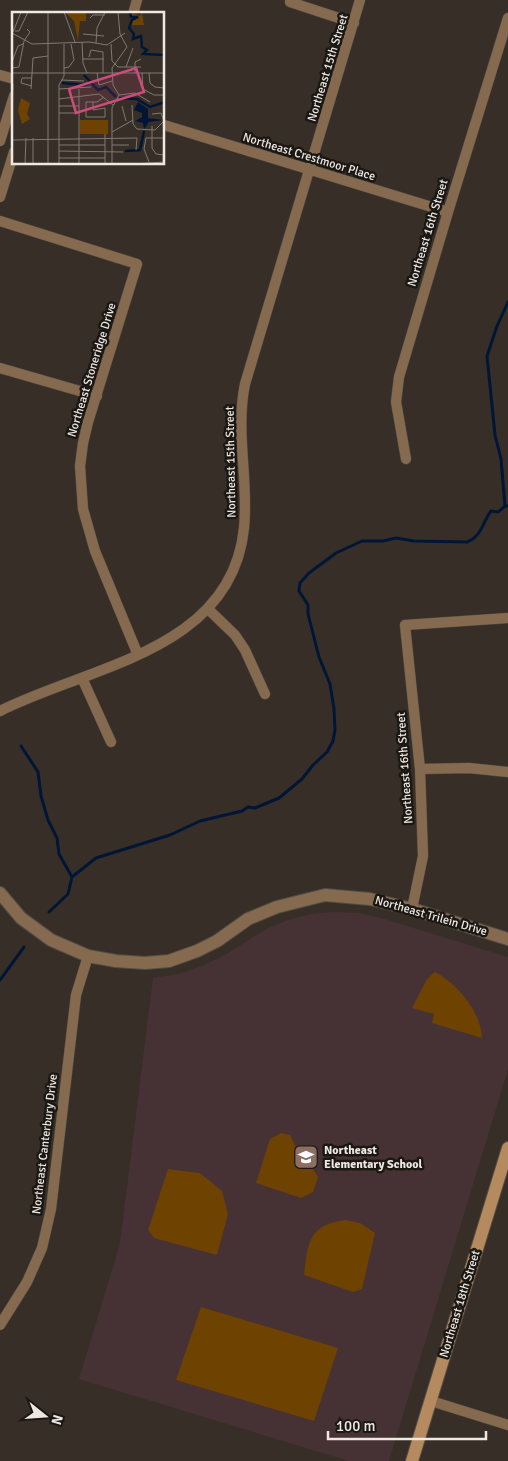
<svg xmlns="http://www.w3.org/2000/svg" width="508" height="1461" font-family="Signika,sans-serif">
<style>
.education{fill:#463234}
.green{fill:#6e4200}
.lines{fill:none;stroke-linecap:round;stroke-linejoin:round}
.stream{stroke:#011637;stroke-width:3}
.minor-casing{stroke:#544d45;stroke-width:11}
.tertiary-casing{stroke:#544d45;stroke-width:14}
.secondary-casing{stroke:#544d45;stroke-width:14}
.minor{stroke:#856a4f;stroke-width:10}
.tertiary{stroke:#856a4f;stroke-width:12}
.secondary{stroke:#b58a5e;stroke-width:12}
.labels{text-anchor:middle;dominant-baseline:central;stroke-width:5;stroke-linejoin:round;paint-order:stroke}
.street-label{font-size:12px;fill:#eee8e3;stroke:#1b1814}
.poi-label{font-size:12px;font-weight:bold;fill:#eee8e3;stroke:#1b1814;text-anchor:start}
.inset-river{fill:none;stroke:#011637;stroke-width:2.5}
.inset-road{fill:none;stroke:#807972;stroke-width:1}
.view{fill:#cd4c7d;fill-opacity:0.15;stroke:#cd4c7d;stroke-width:2.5}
.inset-edge{fill:none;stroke:#eee8e3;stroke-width:2.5}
</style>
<rect width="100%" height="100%" fill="#372f27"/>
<path class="education" d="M334 912 358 913 381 918 508 957V1069L389 1461H349L79 1379 120 1244 153 978 178 974 202 966 225 955 266 929 288 920 311 914Z"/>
<path class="green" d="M435 972C458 984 481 1012 482 1038L432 1023 434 1014 412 1008 427 979Z
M281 1133 290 1135 303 1162 310 1164 318 1177 313 1192 301 1198 256 1183 270 1139Z
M168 1169 200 1173 222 1191 228 1214 217 1255 154 1238 148 1230Z
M345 1220 360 1223 375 1233 362 1289 353 1292 304 1275C308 1243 308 1225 345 1220Z
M201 1307 338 1348 314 1421 176 1380Z"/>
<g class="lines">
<path class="stream" d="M505 506 501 459 495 435 487 356 497 326 508 302
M21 746 38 772 41 796 48 820 57 838 59 854 72 877
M49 912 68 894 72 877 96 858 170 835 200 821 242 811 248 807 255 808 279 798 302 779 313 765 327 752 333 741 335 730 334 709 330 684 319 657 308 614V605L299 591 300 583 309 573 336 553 362 541H383L396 538 414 541 467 542C482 536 482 523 491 511L498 512 505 506H508
M0 980 24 947"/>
<g class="minor-casing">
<path id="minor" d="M290 2 354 23
M133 14 137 0
M0 75 14 79
M164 125 448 212
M0 141 14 96
M0 197 14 152
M0 221 137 264 88 422 83 443 80 466 83 509 95 551 138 655
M0 368 97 396
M406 459 396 402 399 377 448 212 508 18
M208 609 235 635 245 650 265 694
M82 678 111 742
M0 711C89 666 232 651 244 528 249 480 235 432 245 384L360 0
M420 769 469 768 508 772
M412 909 423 856 420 769 405 625 508 618
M0 1325 27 1282 42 1248 51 1209 76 995 88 956
M431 1401 508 1425"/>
</g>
<g class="tertiary-casing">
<path id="tertiary" d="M0 893 21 918 51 940 88 956 116 961 145 963 169 961 197 951 217 941 248 919 277 907 325 895 370 899 412 909 508 939"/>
</g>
<g class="secondary-casing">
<path id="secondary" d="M412 1461 508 1148"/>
</g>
<use href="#minor" class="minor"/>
<use href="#tertiary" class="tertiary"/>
<use href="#secondary" class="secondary"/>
</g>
<defs>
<g id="school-square" transform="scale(1.25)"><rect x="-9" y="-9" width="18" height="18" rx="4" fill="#8d6e63" stroke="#1b1814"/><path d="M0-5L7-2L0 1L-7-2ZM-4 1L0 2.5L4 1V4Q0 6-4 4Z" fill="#fff"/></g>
</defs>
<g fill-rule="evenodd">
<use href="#school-square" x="306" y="1157"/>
</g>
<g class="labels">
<g class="street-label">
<text transform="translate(328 68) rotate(-73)">Northeast 15th Street</text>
<text transform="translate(309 157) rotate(17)">Northeast Crestmoor Place</text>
<text transform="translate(428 233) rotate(-73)">Northeast 16th Street</text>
<text transform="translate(92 370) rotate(-73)">Northeast Stoneridge Drive</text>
<text transform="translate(231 462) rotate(-91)">Northeast 15th Street</text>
<text transform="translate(405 768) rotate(-94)">Northeast 16th Street</text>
<text transform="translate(431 916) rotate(16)">Northeast Trilein Drive</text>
<text transform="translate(45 1144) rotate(-83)">Northeast Canterbury Drive</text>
<text transform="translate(460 1304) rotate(-73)">Northeast 18th Street</text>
</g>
<g class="poi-label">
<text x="324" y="1150">Northeast<tspan x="324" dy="14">Elementary School</tspan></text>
</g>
</g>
<g transform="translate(12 12)">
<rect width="152" height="152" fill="#372f27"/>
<path d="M53 0H74V9H68L66 29 62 9ZM119 0 128 4 130 1 132 13H119ZM9 86 18 91 15 102 18 107 10 112 6 98ZM68 108H96V122H68Z" fill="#6e4200"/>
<path d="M126 90 136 97V106L151 108 137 110 132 117 131 111 123 109 130 105V101L122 98Z" fill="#011637"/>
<path class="inset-river" d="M118 0 119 5H126L120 8 117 16 122 22 121 27 129 24 130 35 135 38 131 42 153 43M72 63 86 78 94 75 104 85M50 71 73 73 80 70M107 86 125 87 138 95 153 90M113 139 128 138 132 119"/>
<path class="inset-road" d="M52 0 63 30M78 6 81 3H93M3 19H7L16 0M1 20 9 0M0 21 20 32 77 30 95 33 113 21M71 22 92 24M12 29 18 20 15 17M70 30 71 51 75 61M84 31 85 16 93 0M99 32 100 49 106 55H129M77 45 79 38 91 40V61M70 47H92M0 50 6 34 11 32M114 55 121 36M0 56 7 55 12 29M52 56 57 55 62 48 59 32M0 61H21M20 61H153M85 61 87 73 100 69M123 61V50L129 47M130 61 131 77 142 83H153M137 61 138 71 143 75 152 76V66M20 66H10L9 71 20 74M50 68 72 69M19 77 21 46 36 44M47 77 79 75M107 83 123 81 138 90M47 87 87 82 101 93M81 90V98L93 96V105H74V90H85L92 85M120 93 121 112 125 117 143 118 152 109M47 94H67M110 94 114 109M0 101 1 72M47 101H67M140 102 149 101 152 109M140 114V136L144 142 152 143M100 120 121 108M0 128 125 126 124 138M47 133H93M100 133H117M47 139 111 140M47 146H93M137 150 132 137 134 126H153M151 150 152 126M13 152 14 126M21 152V126M36 152V0M47 152V73L52 64V32M67 152V77M93 152V122M100 152V96L107 83 101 73 100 56 115 35 108 22 106 0M121 152 153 150"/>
<path class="view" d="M124 56 132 80 64 101 57 77Z"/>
<rect width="152" height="152" class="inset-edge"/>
</g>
<g transform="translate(45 1416) rotate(107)" stroke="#1b1814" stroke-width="4" paint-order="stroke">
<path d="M0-4L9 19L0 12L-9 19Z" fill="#eee8e3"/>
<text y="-8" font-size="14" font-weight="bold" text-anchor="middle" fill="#eee8e3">N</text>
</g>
<path d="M328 1431v8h158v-8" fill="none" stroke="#eee8e3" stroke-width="2.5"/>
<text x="336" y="1431" font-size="15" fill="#eee8e3" stroke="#1b1814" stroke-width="4" paint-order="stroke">100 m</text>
</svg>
